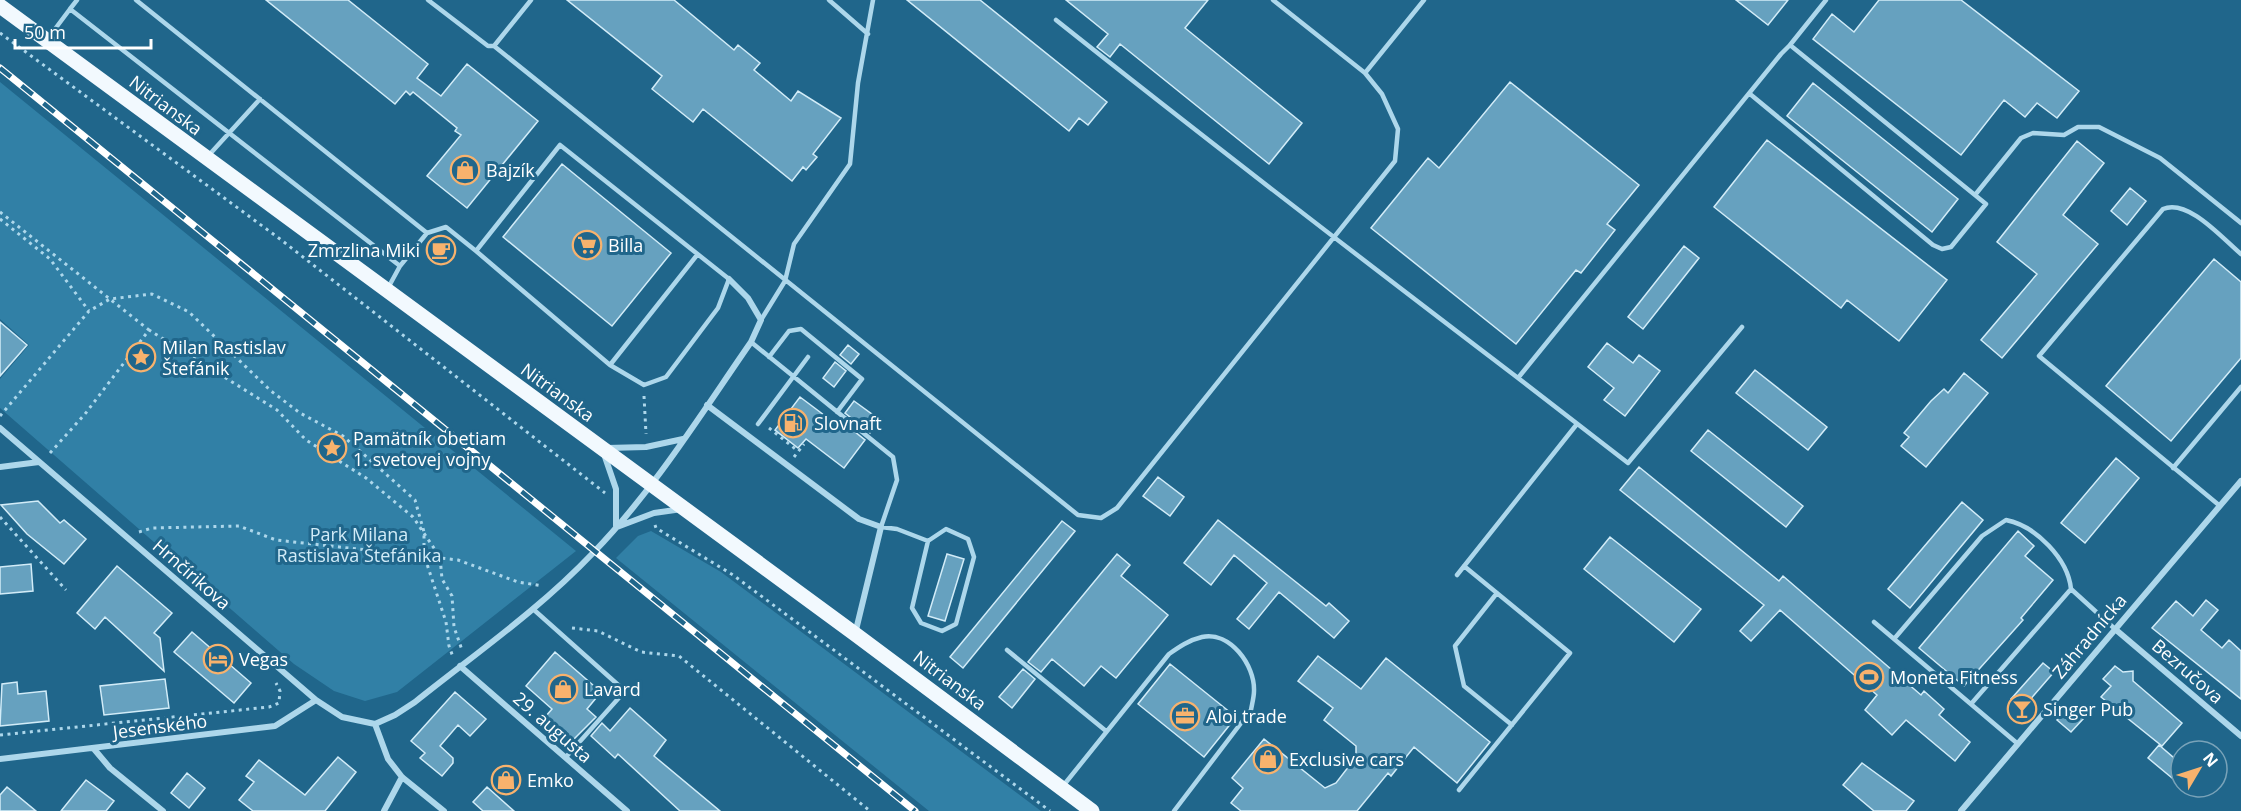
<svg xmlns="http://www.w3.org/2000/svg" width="2241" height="811" font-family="'Open Sans',sans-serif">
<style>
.green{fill:#3180a6}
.building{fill:#66a1bf;stroke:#d2ecf8;stroke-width:1.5}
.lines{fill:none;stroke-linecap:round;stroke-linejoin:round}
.path{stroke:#add7eb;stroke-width:3;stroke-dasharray:3 4.5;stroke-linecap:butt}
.service{stroke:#add7eb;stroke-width:4.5}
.minor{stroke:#add7eb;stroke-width:6}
.primary{stroke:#f2f9fe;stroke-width:15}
.rail-casing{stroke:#fff;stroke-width:7}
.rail{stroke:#20668b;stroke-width:4.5;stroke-dasharray:14;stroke-linecap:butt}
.labels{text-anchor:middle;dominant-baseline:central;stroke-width:6;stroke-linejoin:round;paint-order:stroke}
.street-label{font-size:18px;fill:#fff;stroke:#20668b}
.poi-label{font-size:18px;fill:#fff;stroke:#20668b;text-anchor:start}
.park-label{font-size:18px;fill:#d2ecf8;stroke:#20668b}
</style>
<rect width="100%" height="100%" fill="#20668b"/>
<path class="green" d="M0 82 576 551 397 692 365 701 334 691 294 664 0 408V379L29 345 0 319Z
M651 531 721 572 1041 811H929L616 558 638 536Z"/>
<path class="building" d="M266 0H348L428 64 417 78 441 96 467 64 538 121 467 208 427 176 461 135 455 131 457 128 413 92 410 95 406 91 395 104Z
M567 0H674L734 50 738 45 760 63 754 70 791 101 798 91 841 118 813 154 817 157 806 170 803 167 792 181 703 109 693 122 652 89 662 76Z
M907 0H980L1107 102 1088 125 1079 118 1069 131Z
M1066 0H1208L1185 28 1302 123 1269 164 1120 44 1110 57 1097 47 1108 34Z
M1736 0H1788L1768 25Z
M1879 0H1961L2079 91 2057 118 2037 103 2025 117 2004 100 1961 155 1813 39 1832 14 1854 32Z
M1510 82 1639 185 1607 224 1615 230 1581 273 1576 270 1516 344 1371 228 1428 158 1439 168Z
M1813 83 1958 199 1932 232 1787 116Z
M1767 140 1947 280 1899 341 1847 300 1841 308 1714 207Z
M2077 141 2104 163 2063 215 2098 244 2002 358 1981 340 2037 274 1997 242Z
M562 164 671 253 612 326 503 237Z
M2130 188 2146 201 2127 225 2111 211Z
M1684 246 1699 258 1643 329 1628 317Z
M2214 259 2241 282V358L2171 441 2106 386Z
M0 322 27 345 0 376Z
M1607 343 1633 363 1639 355 1660 371 1625 416 1604 400 1614 388 1588 367Z
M848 345 859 354 851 364 840 355Z
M835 362 846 371 834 387 823 378Z
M1755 370 1827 427 1808 450 1736 393Z
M1964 373 1988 393 1926 467 1901 446 1909 437 1904 433 1931 401 1944 389 1948 393Z
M800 397 836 424 840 420 865 440 844 468 806 439 798 448 775 430Z
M854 401 880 420 870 433 845 413Z
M1708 430 1803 506 1786 527 1691 451Z
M2116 458 2139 478 2085 543 2061 523Z
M1639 467 1779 581 1783 576 1921 695 1924 691 1944 709 1939 715 1970 742 1955 761 1906 720 1892 735 1865 710 1877 695 1780 610 1751 641 1740 631 1764 605 1620 490Z
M1158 477 1184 497 1170 516 1143 496Z
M38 501 60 523 64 520 86 539 64 564 27 534 1 505Z
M1962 502 1983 520 1910 608 1888 589Z
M1218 520 1326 606 1329 603 1349 621 1334 638 1279 592 1249 629 1237 619 1267 583 1234 555 1211 585 1184 563Z
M1062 521 1075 531 963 668 950 657Z
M2018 531 2034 546 2025 556 2053 580 2021 618 2023 620 1964 686 1919 648Z
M1610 537 1701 609 1674 642 1584 569Z
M947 554 964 559 945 621 928 616Z
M1117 554 1130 565 1121 576 1168 615 1116 678 1101 666 1084 686 1052 659 1041 672 1028 662Z
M31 564 33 591 0 594V567Z
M117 566 172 613 154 633 160 638 164 671 105 617 95 629 77 613Z
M2206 600 2218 610 2201 630 2222 648 2229 640 2241 651V699L2152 628 2176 601 2193 616Z
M192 632 251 683 234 703 174 652Z
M555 652 601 692 587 709 596 717 570 743 549 725 552 721 546 716 552 709 526 686Z
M1318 656 1361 689 1386 658 1490 742 1457 783 1414 747 1391 776 1388 773 1357 811H1241L1231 803 1243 788 1232 778 1264 739 1325 788 1336 783 1356 757V746L1324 720 1333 708 1298 681Z
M2043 663 2054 672 2022 709 2011 699Z
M1170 664 1236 717 1204 757 1138 704Z
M2115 666 2123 672 2133 671V681L2182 723 2162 746 2101 697 2111 686 2103 679Z
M1023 669 1035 679 1012 708 999 697Z
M165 679 169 708 104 715 100 686Z
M17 682 18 694 46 691 49 721 0 726 2 684Z
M455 692 486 719 470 736 458 725 440 746 453 758V763L442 776 420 758 425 753 411 741Z
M2069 707 2083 719 2071 732 2057 720Z
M630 708 666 740 654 756 720 811H680L618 754 615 758 591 736 602 723 610 731Z
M2159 745 2181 764 2172 778 2148 758Z
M338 757 356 772 325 811H253L239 800 254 782 246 776 259 760 305 795Z
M1862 763 1914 801 1906 811H1874L1843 785Z
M187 773 205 788 189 808 171 793Z
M86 780 114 801 106 811H61Z
M7 787 36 811H0V795Z
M487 787 514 811H483L473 802Z"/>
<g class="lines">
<path class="path" d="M0 33 280 239 605 493
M0 212 149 330
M0 219 50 259 89 311
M644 396 646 434
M0 416 89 311 110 299 152 294 189 312 271 391 300 413 343 436 415 500 424 532V555L446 622 449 646 453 657
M769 428 798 451
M50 453 85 414 149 330 277 410 306 440 366 478 413 517 440 557 442 579 452 596 454 627 462 650
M794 457 804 444
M0 517 66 590
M655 525 656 528 733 575 1050 811
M139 532 152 528 239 526 276 540 458 560 518 582 543 586
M572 628 598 631 641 652 679 656 870 811
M0 735 269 707 279 703 280 691 276 683"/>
<path class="service" d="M136 0 427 233 400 266 388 288
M428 0 488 46H494L531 0
M829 0 868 34
M1273 0 1365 73
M70 9 77 0
M1056 20C1208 141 1363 260 1518 378L1781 54 1790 45 1986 204 1951 247 1942 249 1933 245 1750 94
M49 37 70 9 400 266
M1790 45 1826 0
M494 46 1078 515 1101 518 1117 508 1395 161 1398 129 1382 94 1365 73 1424 0
M560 145 729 279 718 308 666 377 644 385 610 365 476 251Z
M209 155 260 99
M1975 195 2021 138 2033 133 2064 135 2078 127H2099L2160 158 2241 223
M427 233 446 227 476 251
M761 320 785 281 794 244 850 164 858 83 873 0
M751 342 893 457 897 480 881 527 897 529 928 541
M769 357 789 331 801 329 862 379 837 412
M610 365 697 255
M1518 378 1628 463 1742 327
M758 424 808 357
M2173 468 2241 387
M2220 506 2039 356 2163 209C2188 198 2223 239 2241 254
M946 529 968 539 974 557 956 624 942 631 921 623 912 608 928 541Z
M1457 575 1577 424
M1497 593 1455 646 1464 686 1512 725
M533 609 625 691 566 757
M1874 622 2018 744
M1894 639 1982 536 2006 520C2036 526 2068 559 2071 589L2115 629
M1007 650 1106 731
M1971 704 2071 589
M1063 786 1169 654C1179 647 1189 640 1202 637 1230 631 1255 665 1254 691 1254 697 1252 704 1251 710L1174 811
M1459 790 1570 653 1464 566"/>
<path class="minor" d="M707 405 859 519 881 527 855 634
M0 428 316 700 342 717 375 724
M607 448 646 447 683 439
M604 454 616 489V526
M0 467 39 462
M617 527 654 513 682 509
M2115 629 2241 736
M460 666 627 811
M375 724 395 715 415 702C475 654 540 609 593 553 654 490 701 414 751 342L761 320 748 298 729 279
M375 724 388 759 402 777 444 811
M94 749 110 768 163 811
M0 759 275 726 316 700
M384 811 402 777
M1961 811 2241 481"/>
<path class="primary" d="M0 6 855 634 1092 811"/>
<g class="rail-casing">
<path id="rail" d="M0 68 915 811"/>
</g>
<use href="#rail" class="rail"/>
</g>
<defs>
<g id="shop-ring" transform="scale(1.5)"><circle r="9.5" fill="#20668b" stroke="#f8b26d" stroke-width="1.5"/><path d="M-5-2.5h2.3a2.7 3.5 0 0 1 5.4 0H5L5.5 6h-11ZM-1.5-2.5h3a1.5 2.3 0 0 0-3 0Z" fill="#f8b26d"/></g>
<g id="supermarket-ring" transform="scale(1.5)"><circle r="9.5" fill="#20668b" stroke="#f8b26d" stroke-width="1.5"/><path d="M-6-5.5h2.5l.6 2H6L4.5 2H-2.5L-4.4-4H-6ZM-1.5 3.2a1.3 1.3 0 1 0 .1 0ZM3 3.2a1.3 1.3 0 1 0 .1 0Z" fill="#f8b26d"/></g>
<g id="cafe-ring" transform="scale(1.5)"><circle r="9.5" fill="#20668b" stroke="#f8b26d" stroke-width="1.5"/><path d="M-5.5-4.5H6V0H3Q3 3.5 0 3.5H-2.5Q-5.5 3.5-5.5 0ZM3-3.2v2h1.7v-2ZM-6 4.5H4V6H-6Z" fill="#f8b26d"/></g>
<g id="sight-ring" transform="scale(1.5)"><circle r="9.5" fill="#20668b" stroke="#f8b26d" stroke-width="1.5"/><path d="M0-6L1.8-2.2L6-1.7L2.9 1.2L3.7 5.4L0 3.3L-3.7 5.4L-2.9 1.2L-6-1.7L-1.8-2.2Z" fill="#f8b26d"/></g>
<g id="fuel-ring" transform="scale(1.5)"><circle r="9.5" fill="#20668b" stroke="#f8b26d" stroke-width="1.5"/><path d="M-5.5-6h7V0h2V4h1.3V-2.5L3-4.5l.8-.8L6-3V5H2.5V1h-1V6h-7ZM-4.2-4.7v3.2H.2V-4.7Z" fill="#f8b26d"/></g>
<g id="hotel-ring" transform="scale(1.5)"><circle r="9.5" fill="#20668b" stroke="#f8b26d" stroke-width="1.5"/><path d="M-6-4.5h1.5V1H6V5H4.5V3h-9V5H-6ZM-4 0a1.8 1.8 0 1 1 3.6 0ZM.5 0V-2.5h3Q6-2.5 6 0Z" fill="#f8b26d"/></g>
<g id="stadium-ring" transform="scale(1.5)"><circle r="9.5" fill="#20668b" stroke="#f8b26d" stroke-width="1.5"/><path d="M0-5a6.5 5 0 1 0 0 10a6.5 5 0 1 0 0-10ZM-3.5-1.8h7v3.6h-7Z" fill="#f8b26d"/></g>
<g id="bar-ring" transform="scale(1.5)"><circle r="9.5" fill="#20668b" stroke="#f8b26d" stroke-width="1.5"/><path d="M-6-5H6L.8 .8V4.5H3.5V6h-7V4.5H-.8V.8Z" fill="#f8b26d"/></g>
<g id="office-ring" transform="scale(1.5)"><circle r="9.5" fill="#20668b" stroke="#f8b26d" stroke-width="1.5"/><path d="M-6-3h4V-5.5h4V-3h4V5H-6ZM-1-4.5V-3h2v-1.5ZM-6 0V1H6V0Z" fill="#f8b26d"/></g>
</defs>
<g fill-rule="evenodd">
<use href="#shop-ring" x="465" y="170"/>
<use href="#supermarket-ring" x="587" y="245"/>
<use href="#cafe-ring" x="441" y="250"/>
<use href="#sight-ring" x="141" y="357"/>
<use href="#fuel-ring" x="793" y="423"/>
<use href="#sight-ring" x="332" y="448"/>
<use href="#hotel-ring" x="218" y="659"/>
<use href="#stadium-ring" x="1869" y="677"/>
<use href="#shop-ring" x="563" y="689"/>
<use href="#bar-ring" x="2022" y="709"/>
<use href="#office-ring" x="1185" y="716"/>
<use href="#shop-ring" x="1268" y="759"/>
<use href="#shop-ring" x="506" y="780"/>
</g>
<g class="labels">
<g class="street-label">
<text transform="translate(166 105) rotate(37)">Nitrianska</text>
<text transform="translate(558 392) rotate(36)">Nitrianska</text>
<text transform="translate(192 574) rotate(41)">Hrnčírikova</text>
<text transform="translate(2089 636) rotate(-50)">Záhradnícka</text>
<text transform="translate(2188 671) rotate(41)">Bezručova</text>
<text transform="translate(950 680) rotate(37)">Nitrianska</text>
<text transform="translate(160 726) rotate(-7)">Jesenského</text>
<text transform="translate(553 727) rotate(41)">29. augusta</text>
</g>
<g class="poi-label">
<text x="486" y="170">Bajzík</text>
<text x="608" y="245">Billa</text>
<text x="420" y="250" text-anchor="end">Zmrzlina Miki</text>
<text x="162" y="347">Milan Rastislav<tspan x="162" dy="21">Štefánik</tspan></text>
<text x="814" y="423">Slovnaft</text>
<text x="353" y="438">Pamätník obetiam<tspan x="353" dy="21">1. svetovej vojny</tspan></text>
<text x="239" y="659">Vegas</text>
<text x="1890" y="677">Moneta Fitness</text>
<text x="584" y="689">Lavard</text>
<text x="2043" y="709">Singer Pub</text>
<text x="1206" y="716">Aloi trade</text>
<text x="1289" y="759">Exclusive cars</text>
<text x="527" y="780">Emko</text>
</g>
<g class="park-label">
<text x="359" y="534">Park Milana<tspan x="359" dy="21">Rastislava Štefánika</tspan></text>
</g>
</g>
<g transform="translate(2199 769) rotate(51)"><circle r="28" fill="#20668b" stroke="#79a3b9" stroke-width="1.5"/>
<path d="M0-4.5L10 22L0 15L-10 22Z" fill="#f8b26d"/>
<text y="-9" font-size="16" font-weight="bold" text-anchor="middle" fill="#ffffff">N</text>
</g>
<path d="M15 39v9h136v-9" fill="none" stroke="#ffffff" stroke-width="3"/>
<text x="24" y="39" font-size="18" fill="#ffffff" stroke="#20668b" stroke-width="4.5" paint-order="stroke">50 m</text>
</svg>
